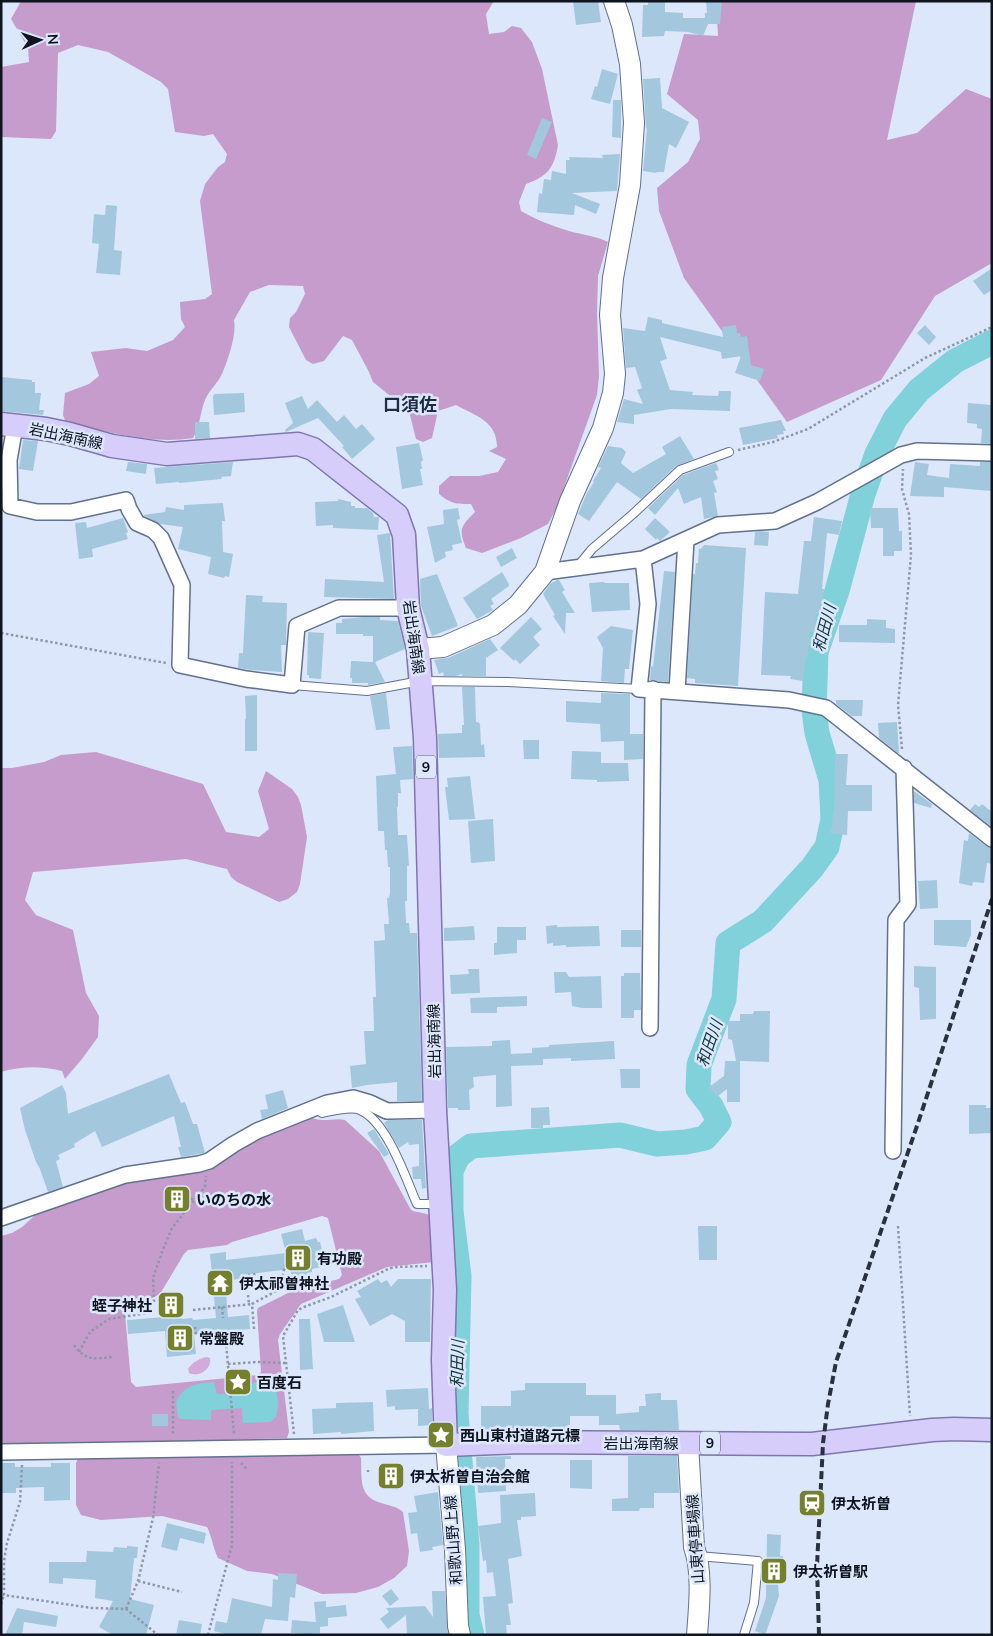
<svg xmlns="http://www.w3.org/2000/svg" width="993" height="1636" font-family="Mulish,'Noto Sans JP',sans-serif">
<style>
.green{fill:#d3abda}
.forest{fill:#c59ccb;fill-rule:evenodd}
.water{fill:#80d1d9}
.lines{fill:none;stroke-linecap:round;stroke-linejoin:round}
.river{stroke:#80d1d9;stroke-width:25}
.building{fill:#a3c7dd}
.lane-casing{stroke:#61718e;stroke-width:10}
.street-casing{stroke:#61718e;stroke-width:18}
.secondary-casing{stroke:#61718e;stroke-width:22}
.primary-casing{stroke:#7e77ac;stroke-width:25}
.path{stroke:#8f97a8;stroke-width:2.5;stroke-dasharray:2.5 2.5;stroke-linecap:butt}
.lane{stroke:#fff;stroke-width:8}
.street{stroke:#fff;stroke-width:15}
.secondary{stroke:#fff;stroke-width:20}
.primary{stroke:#d6cdfb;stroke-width:22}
.rail{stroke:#2a313e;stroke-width:4;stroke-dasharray:8 4;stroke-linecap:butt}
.labels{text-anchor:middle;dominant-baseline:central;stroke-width:5;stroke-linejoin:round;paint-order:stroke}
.shield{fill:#dde7fb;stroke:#4c5362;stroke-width:1}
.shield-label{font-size:14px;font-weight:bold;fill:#0e1420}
.street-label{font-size:15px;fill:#0e1420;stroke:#dde7fb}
.poi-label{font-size:15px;font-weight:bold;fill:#0e1420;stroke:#dde7fb;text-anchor:start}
.water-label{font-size:16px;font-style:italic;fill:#10383b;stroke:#dde7fb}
.quarter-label{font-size:18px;font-weight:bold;fill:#1f2c45;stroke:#dde7fb}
</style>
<rect width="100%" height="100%" fill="#dde7fb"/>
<path class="green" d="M207 1357 210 1358C212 1369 199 1378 189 1373L188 1369C192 1363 199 1358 207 1357Z"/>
<path class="forest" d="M21 1H494L486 14 489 34 504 32 512 26 521 28 532 42 542 69 558 145C554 168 548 176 526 184L519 202 521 211C537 220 552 226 569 231 583 235 596 236 608 242L598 276 597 313 599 376 597 395 557 507 548 524 521 538 482 553 466 548C458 529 461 526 475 512L471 504C456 504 451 504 439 494V486L450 476H479L498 472 506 459 489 451 497 447C497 421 476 416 456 405L438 411 432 438 423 442 416 439 410 415 405 408 373 382 369 372 352 340 343 336 324 361 313 364 306 360 289 327 290 318 296 312 305 294 303 286 269 285 250 292 234 320C237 334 228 360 222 374 218 383 209 390 205 400 200 413 200 426 193 438 151 445 107 431 66 423L63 415 65 393 89 384 99 376 91 352 126 348 147 351 173 340 185 327 181 319 180 302 205 299 212 294 200 201 205 184 218 167 225 162 227 154 213 134 204 136 175 132 168 89 161 82 108 52 78 45 58 53 56 131 51 139 1 137V67L29 62 28 48 11 19Z
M716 1H916L887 140 917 133 966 89 992 99V263L935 296 881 380 787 422 684 278 659 211 657 188 688 162 700 139 698 120 667 94 684 34 718 36Z
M96 752 203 784 226 832 259 837 269 829 258 791 266 771 292 789 298 797 301 805 307 837 300 884 297 892 288 899 279 902 237 882 231 877 227 869 186 859 33 872 25 900 36 915 73 930 86 993 99 1016 98 1037 82 1059 65 1079 62 1071C41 1066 22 1066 1 1072V768H12L44 762 61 755Z
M310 1116C319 1124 334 1117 345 1120L379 1151 411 1210C417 1213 423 1212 429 1215L434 1262 387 1267 301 1304 280 1334 278 1340 289 1432 287 1438 70 1445 1 1446V1236L12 1233 22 1227 42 1209 108 1186 239 1148 269 1132ZM322 1216 328 1218 342 1275 339 1279 292 1291 258 1308 257 1311 261 1372 258 1375 136 1387 131 1382 125 1314 126 1311 160 1294 184 1254 188 1250 227 1245 232 1242Z
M359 1455 361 1458C362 1479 358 1496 381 1503 390 1506 396 1506 403 1512L409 1551 407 1566 394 1578 378 1587 356 1593 322 1594 272 1574 247 1571 218 1558C213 1548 212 1537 207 1527L162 1516 101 1520 81 1515 76 1505V1463L78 1458Z"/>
<path class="water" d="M214 1382 217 1394 238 1393C250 1382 255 1381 271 1382 279 1389 279 1408 276 1417L270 1422 243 1423 242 1408 211 1410V1420L181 1419 178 1417 176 1402C184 1385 197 1383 214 1382Z"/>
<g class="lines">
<path class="river" d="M472 1635 467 1615V1545L456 1413 459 1276 451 1211V1171L458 1156 471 1146 620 1135 657 1144 686 1142 705 1138 719 1122 711 1106 698 1089 699 1065 724 999 728 943 763 921 812 868 827 847 833 819 831 780 817 733 814 711 816 652 837 591 863 494 877 454 895 419 919 390 955 361 992 342"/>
</g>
<path class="building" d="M573 1H598L601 22 576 25Z
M648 1H665V12L683 13V18H705V13H707L706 1H722L720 24H708L703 36 688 32 665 31 664 36 642 37 643 5H648Z
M602 69 618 74 610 104 591 99 595 86 597 87Z
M660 78 662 108 689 122 676 148 669 144 664 172H657L656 173 643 171 647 128 646 129 643 79Z
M613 100H621V138L612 137Z
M542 118 552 122 536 159 527 155Z
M620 154 617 191 572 193 600 204 596 214 575 205 574 215 537 212 539 193 542 194 544 179 551 180 552 171 566 174V160H570L569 157 603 158 602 155Z
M106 205 117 206 114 250 122 251 120 275 96 273 99 244 92 243 94 214 105 215Z
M992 268V290L984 295 973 281Z
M648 317 662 320V323L723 337 722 327 736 325 737 333H740L741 337 747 336 751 365 764 369 760 381 735 373 741 356 722 359 721 352 660 337 667 359 660 361 670 390 693 392 692 395 718 396 719 391H731L730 411 671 409 634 415V424L617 422 624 399 643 404 637 390 642 388 635 367 626 368 623 328 645 331Z
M925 325 936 337 929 345 917 333Z
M1 377 32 380V382H35V393H41L39 410H44L43 415 1 411Z
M244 393 245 412 214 415 213 397 214 394Z
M302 396 308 409 317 400 337 422 344 415 356 429 362 424 375 439 352 459 342 447 344 446 318 418 286 432 285 430 293 423 285 403Z
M968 403 992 405V444L981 443 982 429 977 428V424L967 423Z
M781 420 786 431H783L784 434 777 435 778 438 743 445 739 428Z
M195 422H209L210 438 195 439Z
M680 436 694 459 676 466 641 499 617 482 589 521 578 514 587 493 594 482 593 481 601 468 598 467 608 446 622 448 626 452 621 463 633 473 666 454 662 447Z
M23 440 38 441 33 471 19 469Z
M419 443 423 460 421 462 422 469H420L423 485 402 489 396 447Z
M128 462 147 464 146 474 126 471Z
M233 462 231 476 221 477 222 479 179 483V482L156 484 154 468Z
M915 462 929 464 927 475 949 478 950 464 980 466V462H992V491L944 487V497L910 496Z
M716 463 719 470 715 471 718 479 713 481 717 492 714 493 718 516 704 519 701 497 684 504 678 488 655 515 648 508 683 475Z
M338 499 351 502V506H355V508H367L373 513 374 517H379L378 530 333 528V525L316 526 315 502 338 501Z
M223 503 225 521H222L223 552 233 554 229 577 225 576 224 578 208 574 211 557 178 549 183 527 160 524 143 515 165 512 166 507 184 510V505Z
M458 508 460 519 457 520 462 543 452 545 453 550 445 552 446 557 435 563 427 527 444 524 443 510Z
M870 508H898L899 531H902V551H894V556H883V528H871Z
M814 517 842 521 839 535 827 533 822 589H824L823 602H820V611H818L816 617 815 632H810L808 657H806L803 681 790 679 791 676 761 675 765 592 798 594 804 541H811Z
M123 518 128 532 126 533 128 539 92 549 93 557 79 559 75 523 86 522 87 528Z
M655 518 670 532 660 541 657 538 656 540 645 529Z
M761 531 769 532 768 546 754 545 755 532Z
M390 533 394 599 324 597 325 579 384 582 377 535Z
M704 545 746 548 738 686 695 683V679L687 678 693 574H695L696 563H698L699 548 701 549Z
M512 548 517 558 501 567 496 557Z
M664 571 675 572 668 682 650 680 651 666 653 667Z
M502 572 509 584V586L491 599 494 604 490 606 493 610 477 619 463 598Z
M437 574 458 626 432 636 421 606 420 579Z
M557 580H559L565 590 562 592 575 613H566L565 634 553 616 555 615 543 594 550 584Z
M604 582 605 583H629L630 610 592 612 589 583Z
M246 595 263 596 262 602 287 603 286 645H281L282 672 251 670 238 668 239 653H243Z
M364 617H380V620L398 621 405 649 375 662 385 682 368 685V683H352V678H350L351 661 373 662V636H363V634H336V623H342V619Z
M531 617 542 629 533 637 540 645 520 664 515 659 514 661 500 648Z
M867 619 886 620V628L895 629V643L839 642V625H867Z
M611 626 633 630 629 669H625L624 683 601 681 603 648 597 637Z
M308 632 324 633 321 679 309 678V675H307Z
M490 639 498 650 486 658V676H462V674L456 676H444L443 672 439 674 434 660 448 658Z
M462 687H475L476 722H478L480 724 481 745 484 744 485 757 439 758 438 734 462 733V725H464Z
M386 693 390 729 376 730 370 696Z
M601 693 630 694V734H643V759L624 760V741L601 742 600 724 566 722V701L601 703Z
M257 695V751H245V719H246L245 696Z
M836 700H863L862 716H852L836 704Z
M897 722 899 753H898L879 738 878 723Z
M523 740H539V759H524Z
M412 746 413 779 400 780 401 793H398V807H397L398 835H407L409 866H407V901H405L406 923H409L410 933H417L422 1101H397V1082L367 1085 352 1088 350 1066 366 1064 364 1031H374L373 997H376L374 941 385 940 384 924H389L387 898H389L390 893V867H388L387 850H385L384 831H378L376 776 396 774 393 747Z
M572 751 601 752V763H628L629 781 597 782V780L571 779Z
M835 754H848L846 785H872V811H848L847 835 830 833 832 826 833 812H834Z
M470 776 475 819 449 820 445 787H448L447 778Z
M914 791 932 804 931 808 914 803Z
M975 804 979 807 982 804 992 812V827L970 810Z
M493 819 495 861 471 863 468 821Z
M969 833 986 846 992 848V864L987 863 984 883 973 882 972 886 959 883 964 840 968 841Z
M937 880 938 908 920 909 918 881Z
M934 920H971V935L966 947 934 945Z
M557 925V927L599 926 600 946 566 947V945L553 946V943L547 944 546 926Z
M474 926 475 940 444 941V928Z
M497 927H526V940H517V953L494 955V943H497Z
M621 930H641V947H621Z
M914 966 936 967V1019L920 1020 919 988 914 987Z
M468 969H479L480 993 451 994 450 975 469 974Z
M554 972H566L569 977 601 976 602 1008H582L572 1006 571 992 555 993Z
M624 973H640L641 1010H634V1018H621V976H624Z
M527 996V1006L497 1007V1013H471L470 998Z
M754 1011H770L769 1062 740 1061V1102H727V1089L717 1097 709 1087 724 1076 725 1061H740H736L732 1040 728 1039V1021H740V1014H753Z
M510 1040 511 1054 532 1053V1048L549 1047V1045L614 1041 615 1059 571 1061V1058L543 1059V1065L511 1066 512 1106 496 1107V1075L473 1077 474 1087 469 1090 470 1110H458V1108H448L446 1047 492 1046V1041Z
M620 1069H640V1088H621Z
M169 1074 181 1103 185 1102 193 1124H197L205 1153 181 1157 178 1147H181L174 1116 102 1147 95 1131 74 1144 75 1147 58 1155 60 1159 56 1161 63 1187 48 1192 40 1169 36 1162 25 1130 20 1108 62 1085 66 1093 68 1114Z
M283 1090 288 1108 262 1119 260 1110 268 1109 265 1095Z
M969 1105H986V1108H992V1133L969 1134Z
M549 1107 550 1125H543V1128H531V1108Z
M388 1120H422L426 1188 422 1189 421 1179H413L412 1167 419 1166V1144L409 1145 408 1142 399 1148 384 1123Z
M374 1129 389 1154 384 1157 367 1133Z
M698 1226H717V1260H699Z
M302 1229 305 1241 316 1238 318 1242H320L326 1266 312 1269V1272L307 1273 309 1284 297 1287 294 1276 292 1277 290 1269 242 1275V1279L225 1280 228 1317 249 1315 250 1329 194 1334 196 1354 167 1357 165 1331 128 1334 127 1320 164 1317 162 1295 179 1294 181 1319 192 1318 193 1320 216 1318 210 1254 226 1252V1260L286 1253 281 1234Z
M378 1279 381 1283 387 1280 391 1287 398 1279H431L430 1342H405V1321L392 1314 370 1326 355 1299 361 1297 357 1291Z
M343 1305 355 1342H324L317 1314Z
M299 1319H310L313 1369 300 1370Z
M525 1383H586V1395H616V1414L639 1412V1406H646L645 1394 661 1393V1400H677L679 1430H620L619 1425H599V1416H570V1425H568V1429L481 1431V1406H511V1391L525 1390Z
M428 1388 429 1409 432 1408V1425L418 1426V1409L395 1410V1406L387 1407 386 1390Z
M373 1402 374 1431 341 1434V1432L313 1434 312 1409 336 1408V1403Z
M152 1414H168V1426H152Z
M511 1456V1459H505L506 1491 478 1493 476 1457Z
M628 1456H677L679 1493H654V1508H640L639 1511H612V1499L628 1498Z
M570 1460H592V1489L570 1488Z
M1 1463H15V1467H51V1463H70V1500L44 1501V1487L16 1488V1493H1Z
M383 1469H399L398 1490 387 1489 388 1484H382Z
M438 1492 443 1545 432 1547 433 1550 420 1552 417 1533 411 1534 408 1513 417 1512 414 1496Z
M535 1493 536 1516 521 1517V1520H517L522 1556 508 1559 513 1603 508 1604 511 1625H506L507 1635H486L483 1597 496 1596 493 1572 487 1573 486 1560 483 1561 478 1526 501 1523 500 1495Z
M167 1523 206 1533 204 1544 180 1538 177 1551 161 1547Z
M767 1534 781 1535 780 1556H783L782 1584H778L779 1596 765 1635 755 1631 766 1598Z
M127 1546 138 1547 137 1558H134L130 1599 154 1605 146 1635H113L99 1627 113 1601 95 1598 96 1580 63 1578V1584L49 1583V1562H86L87 1551 113 1552 114 1547 127 1548Z
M278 1573 297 1574 295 1598 290 1597 288 1621 265 1619 261 1635H229L214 1631 216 1621 227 1623 232 1598 272 1607 273 1579 278 1580Z
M391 1589 399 1599 390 1606 382 1596Z
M432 1591H445L448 1635H407L406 1615 388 1629 380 1619 389 1612 386 1608 425 1606 433 1617Z
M326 1601V1607L346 1605 347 1616 328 1618V1626L320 1627V1633L307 1634 291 1633 292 1620 316 1622 314 1602Z
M17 1608 58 1616 56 1627 24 1622 22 1635H5Z
M179 1620 202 1624 200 1635H176Z"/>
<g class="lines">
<g class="lane-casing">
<path id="lane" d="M578 566 592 549 633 514 680 470 729 452
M292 685 367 691 420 681 508 682 639 689
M315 1108 322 1113C331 1111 352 1106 360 1110 387 1121 406 1179 417 1204H438
M698 1556 758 1561 754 1603 744 1635"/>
</g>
<g class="street-casing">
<path id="street" d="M15 426 9 460 10 506 37 512H71L126 500 129 509 137 523 153 530 161 538 182 585 180 665 246 679 292 685 297 626 339 608H408
M643 559 648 604 639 689 789 700 826 708 992 839
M545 572 643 559 718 525 775 521 817 502 901 455 917 451 992 453
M677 691 686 540
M650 1028 653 689
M893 1151 896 920 908 904 904 768
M1 1218 125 1175 199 1164 209 1161 234 1144 257 1131 327 1103 353 1098 370 1103 387 1111 435 1110
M1 1452 446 1445"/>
</g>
<g class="secondary-casing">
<path id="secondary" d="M418 649 443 647 493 625 518 605 545 572 570 501 603 428 613 393 615 374 610 315 613 278 630 185 634 123 630 64 622 25 614 1
M688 1443 694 1547C703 1572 699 1608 697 1635
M446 1445 455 1549 458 1626 460 1635"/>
</g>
<g class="primary-casing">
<path id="primary" d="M1 424 46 429 70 434 112 446 167 454 298 444 313 449 397 515 404 535 408 608 418 649 425 738 435 1110 445 1290 443 1360 446 1445 523 1442 812 1444 932 1430 954 1429 992 1430"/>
</g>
<path class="path" d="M738 450 773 442 808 429 925 358 992 327
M1 633 166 663
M902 749 898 705 911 555 909 514 902 489 903 469
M186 1197 194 1200
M898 1226 910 1416
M243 1276 256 1274
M248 1295 249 1304
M154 1302 153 1278 162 1252 172 1228 205 1187 206 1176
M222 1307 223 1318
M193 1310 252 1304
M195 1327 196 1336
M254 1329 252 1304 280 1289 285 1265
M225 1331 234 1434
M74 1345C86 1361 94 1359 112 1357
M79 1352 90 1332 109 1319 148 1313
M228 1364 257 1362 286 1363
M173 1391V1436
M294 1434 283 1336 298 1310 304 1307 331 1297 388 1269 395 1267 427 1266
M241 1463 247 1469
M22 1465 20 1502 7 1543 4 1561V1595L92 1608 126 1609 158 1635
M368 1470V1472
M138 1581 182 1592
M1 1604 4 1595
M126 1609 138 1581 153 1518 159 1463
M208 1635 232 1545V1462"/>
<use href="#lane" class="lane"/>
<use href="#street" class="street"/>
<use href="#secondary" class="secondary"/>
<use href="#primary" class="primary"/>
<path class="rail" d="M819 1635 817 1566 823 1443 828 1404 836 1362 918 1123 992 899"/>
</g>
<defs>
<g id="building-square" transform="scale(1.4375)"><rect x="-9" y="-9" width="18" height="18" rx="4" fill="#75802c" stroke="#dde7fb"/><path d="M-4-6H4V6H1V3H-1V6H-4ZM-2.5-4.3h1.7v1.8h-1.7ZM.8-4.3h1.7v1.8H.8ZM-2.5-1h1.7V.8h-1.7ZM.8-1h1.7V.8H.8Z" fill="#fff"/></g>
<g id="temple-square" transform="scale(1.4375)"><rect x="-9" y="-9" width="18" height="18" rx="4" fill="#75802c" stroke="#dde7fb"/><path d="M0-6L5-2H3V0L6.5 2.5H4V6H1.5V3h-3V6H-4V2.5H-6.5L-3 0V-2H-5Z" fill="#fff"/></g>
<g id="sight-square" transform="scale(1.4375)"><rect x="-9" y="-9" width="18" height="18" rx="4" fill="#75802c" stroke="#dde7fb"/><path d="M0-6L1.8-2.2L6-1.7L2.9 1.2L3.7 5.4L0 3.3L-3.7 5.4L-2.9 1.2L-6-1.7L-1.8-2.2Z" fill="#fff"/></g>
<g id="station-square" transform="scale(1.4375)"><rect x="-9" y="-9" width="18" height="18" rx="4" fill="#75802c" stroke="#dde7fb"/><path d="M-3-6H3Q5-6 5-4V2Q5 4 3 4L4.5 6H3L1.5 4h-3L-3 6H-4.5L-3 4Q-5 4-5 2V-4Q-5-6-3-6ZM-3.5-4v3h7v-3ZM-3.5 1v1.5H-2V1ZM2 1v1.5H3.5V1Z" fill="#fff"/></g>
</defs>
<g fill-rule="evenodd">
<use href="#building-square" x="177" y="1199"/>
<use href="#building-square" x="298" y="1258"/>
<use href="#temple-square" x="220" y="1283"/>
<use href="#building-square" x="171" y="1305"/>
<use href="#building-square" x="180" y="1338"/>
<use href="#sight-square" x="238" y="1382"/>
<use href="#sight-square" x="441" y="1435"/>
<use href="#building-square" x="391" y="1476"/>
<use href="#station-square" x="812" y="1503"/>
<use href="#building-square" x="774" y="1571"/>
</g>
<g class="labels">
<g class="shield">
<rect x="416" y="755.5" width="20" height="23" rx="4"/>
<rect x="700" y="1431.5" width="20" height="23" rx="4"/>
</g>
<g class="shield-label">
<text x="426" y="767">9</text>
<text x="710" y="1443">9</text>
</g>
<g class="street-label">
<text transform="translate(66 436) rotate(12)">岩出海南線</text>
<text transform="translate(414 637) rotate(82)">岩出海南線</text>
<text transform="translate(434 1041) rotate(-91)">岩出海南線</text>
<text x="641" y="1443">岩出海南線</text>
<text transform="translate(695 1539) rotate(-94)">山東停車場線</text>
<text transform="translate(453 1540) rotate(-94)">和歌山野上線</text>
</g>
<g class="poi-label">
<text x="196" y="1199">いのちの水</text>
<text x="317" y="1258">有功殿</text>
<text x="239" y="1283">伊太祁曽神社</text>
<text x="152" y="1305" text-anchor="end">蛭子神社</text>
<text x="199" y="1338">常盤殿</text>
<text x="257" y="1382">百度石</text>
<text x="460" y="1435">西山東村道路元標</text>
<text x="410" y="1476">伊太祈曽自治会館</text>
<text x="831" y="1503">伊太祈曽</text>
<text x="793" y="1571">伊太祈曽駅</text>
</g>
<g class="water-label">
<text transform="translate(824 628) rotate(-75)">和田川</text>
<text transform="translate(709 1043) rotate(-71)">和田川</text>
<text transform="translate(457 1364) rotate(-89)">和田川</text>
</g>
<g class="quarter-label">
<text x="410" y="404">口須佐</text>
</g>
</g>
<rect width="993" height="1636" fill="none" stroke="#0e1420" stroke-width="5"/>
<g transform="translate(40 40) rotate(87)" stroke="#dde7fb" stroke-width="4" paint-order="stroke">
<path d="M0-4L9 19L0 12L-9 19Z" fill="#0e1420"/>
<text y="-8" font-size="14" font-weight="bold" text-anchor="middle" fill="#0e1420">N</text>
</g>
</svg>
